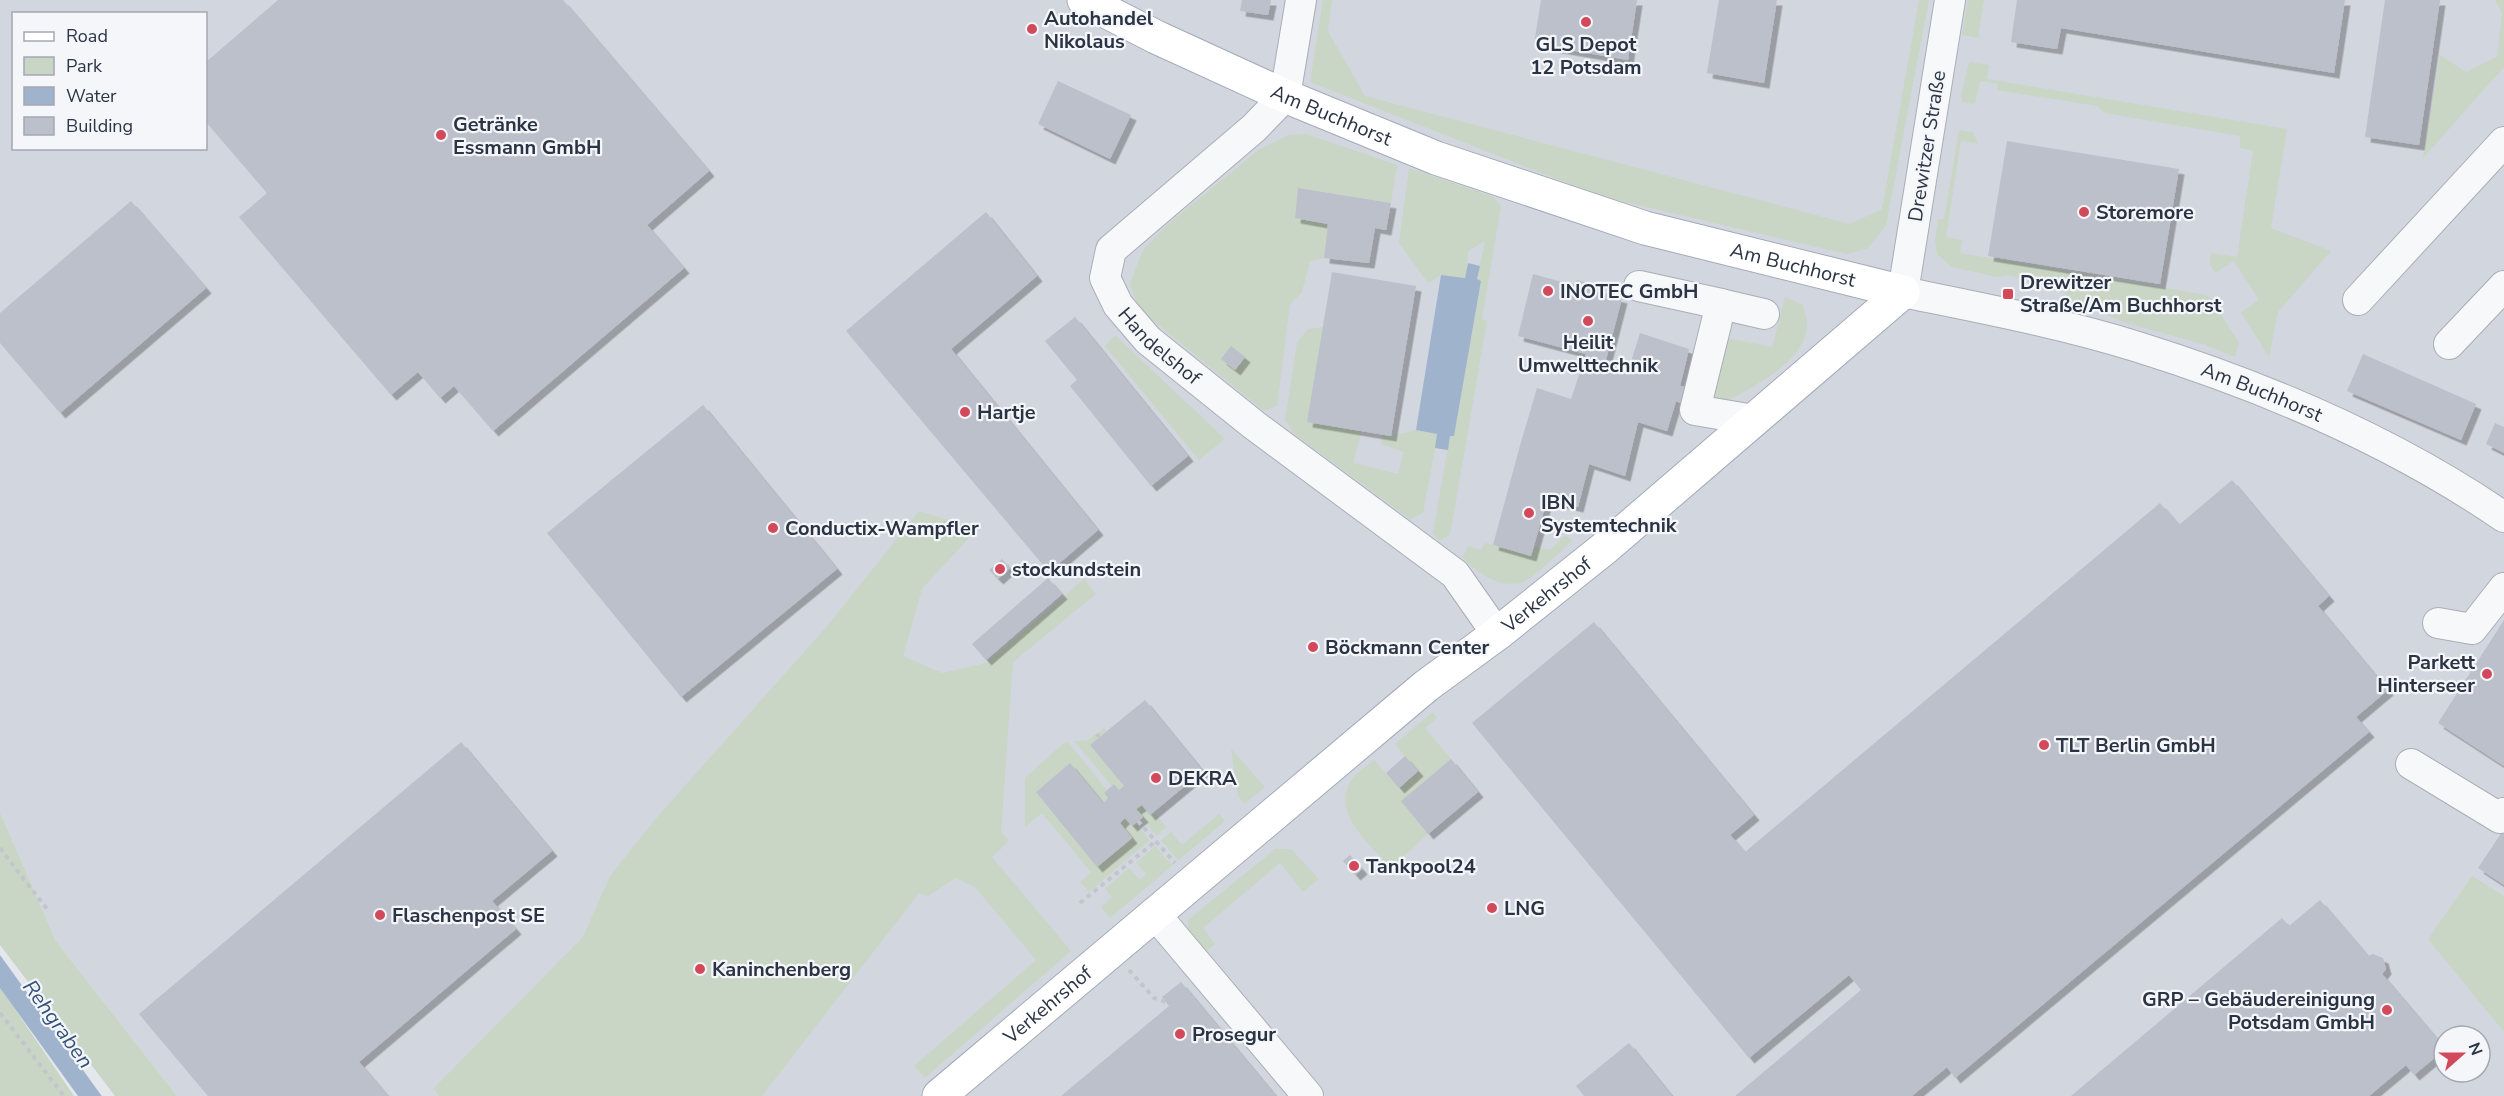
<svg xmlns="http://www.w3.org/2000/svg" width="2504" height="1096" font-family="'Nunito Sans',sans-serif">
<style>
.built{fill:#d2d6de;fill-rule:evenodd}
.green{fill:#c9d6c5}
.water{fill:#9fb4cc}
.building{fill:#bbc0ca;filter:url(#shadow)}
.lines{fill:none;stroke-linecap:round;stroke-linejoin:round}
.minor-casing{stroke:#a9aeb7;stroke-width:32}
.major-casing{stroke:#a3abb8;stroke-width:35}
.path{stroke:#c2c5cb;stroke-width:4;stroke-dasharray:4.5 4.5;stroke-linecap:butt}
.minor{stroke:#f7f8fa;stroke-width:30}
.major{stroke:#fff;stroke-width:33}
.poi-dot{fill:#d1495b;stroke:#f4f6f9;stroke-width:2}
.labels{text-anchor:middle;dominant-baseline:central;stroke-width:4.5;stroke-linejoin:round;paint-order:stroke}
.poi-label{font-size:20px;font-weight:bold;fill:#2b3445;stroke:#f4f6f9;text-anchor:start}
.street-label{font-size:20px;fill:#2b3445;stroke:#f4f6f9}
.water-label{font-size:21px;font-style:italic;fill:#34527a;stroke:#f4f6f9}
</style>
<defs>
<filter id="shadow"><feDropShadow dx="5.5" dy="5.5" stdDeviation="0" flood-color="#0004"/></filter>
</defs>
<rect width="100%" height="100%" fill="#e4e7ec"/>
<path class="built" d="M0 0H2504V1096H177L56 941 0 812ZM14 14H206V148H14ZM2444 1036H2480V1072H2444Z"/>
<path class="green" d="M1323 0H1332L1328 31 1365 96 1850 224 1882 209 1919 0H1929L1886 226 1868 248 1847 254 1603 197 1310 82Z
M1968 0H1984L1978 38 1962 35Z
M2495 0H2504V67L2423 158 2440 55 2466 72 2497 57 2502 13Z
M1969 62 1989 65 1987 79 2287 129 2271 228 2331 251 2278 312 2269 357 2241 312 2259 300 2234 261 2215 273 2210 265 2211 253 2237 257 2253 151 2240 148V136L2105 113 2097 106 1997 90 1998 84 1980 81 1975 104 1962 102 1961 96Z
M1959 130 1973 132 1978 143 1961 141 1946 237 1962 240 1960 253 2206 295 2211 298 2239 343 2235 357 2206 345 2123 322 2070 298 2062 291 2008 275 1997 277 1952 267 1937 254 1935 240 1938 219H1944Z
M1306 134 1397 165 1391 203 1298 188 1295 218 1328 224 1324 258 1310 261 1302 292 1290 304 1277 406 1264 411 1138 308 1130 283 1143 250 1167 225 1260 149 1289 135Z
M1409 168 1492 196 1501 206 1482 319 1487 321 1450 535 1439 541 1433 533 1450 435H1454L1481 282 1477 280 1485 241 1468 251 1466 278 1441 275 1428 283 1399 243Z
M1785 297 1803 305C1804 311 1807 317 1807 323 1808 361 1753 386 1726 402L1713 398 1727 338 1772 347Z
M1323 327 1308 422 1362 431 1353 463 1398 474 1404 452 1381 444 1382 435 1391 436 1416 430 1438 434 1423 513 1410 519 1293 433 1285 419 1297 343 1308 329Z
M1115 335 1225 439 1199 460 1105 346Z
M919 511 977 529 922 589 903 656 942 673 986 663 1084 579 1096 594 1013 662 1001 832 1009 841 992 857 1071 951 925 1078 914 1066 1036 960 975 887 956 878 928 896 919 893 762 1096H439L434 1088 583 937 610 876 658 816 828 625Z
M1565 536 1573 540C1563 549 1534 578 1523 582 1499 590 1477 572 1462 557L1469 546 1481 550 1485 543 1531 556 1534 547 1550 550Z
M1433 712 1437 718 1425 728 1451 759 1401 801 1428 834 1391 868C1371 845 1332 815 1350 782 1354 774 1367 766 1374 760L1399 788 1417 772 1395 744Z
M1104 728 1107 731 1090 745 1124 786 1119 790 1114 784 1112 786 1074 741 1088 740Z
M1065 742H1068L1107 790 1104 793 1108 798 1103 803 1070 763 1036 792 1097 867 1132 838 1120 823 1125 818 1132 826 1135 823 1150 840 1089 892 1080 882 1091 872 1042 813 1025 827V778Z
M1231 749 1265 787 1244 804 1238 796Z
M1142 805 1150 815 1154 812 1166 827 1156 836 1136 809Z
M0 812 56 941 177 1096H115L0 945Z
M1219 814 1225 821 1110 918 1101 907 1112 897 1105 889 1129 868 1140 880 1146 874 1136 863 1155 846 1172 865 1178 860 1161 840 1171 832 1182 845Z
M1275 849H1291L1319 879 1303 892 1280 863 1203 928 1215 944 1203 954 1189 939 1188 920Z
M2472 876 2504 896V1032L2428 939Z
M0 987 74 1096H0Z"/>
<path class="water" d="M1468 263 1480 266 1477 279 1481 281 1454 436H1450L1448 450 1435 448 1437 434 1416 430 1441 275 1465 278Z
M0 955 101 1095 102 1096H78L0 988Z"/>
<path class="building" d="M278 0H563L709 171 647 225 684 268 493 431 454 386 440 398 418 372 391 395 239 217 267 193 206 122V62Z
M1242 0H1271L1268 15 1240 11Z
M1541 0H1637L1628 60 1534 44Z
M1719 0H1777L1764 83 1707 73Z
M2017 0H2345L2334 73 2061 28 2057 49 2011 42Z
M2385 0H2440L2419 145 2365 137Z
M1058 81 1131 115 1110 159 1038 124Z
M2007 141 2179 169 2160 284 1988 256Z
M1298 188 1391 203 1386 230 1375 228 1369 263 1324 258 1328 224 1295 218Z
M131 201 206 288 60 413 0 343V313Z
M986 212 1037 276 951 349 1098 530 1049 572 846 331Z
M1332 272 1416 286 1391 436 1307 422Z
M1533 274 1573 285 1577 280 1588 283 1591 290 1622 298 1606 360 1630 365 1640 333 1689 349 1680 386 1687 387 1683 404 1676 401 1667 431 1638 422 1625 476 1589 464 1578 507 1547 500 1531 556 1493 545 1521 442 1537 388 1571 399 1586 354 1518 336Z
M1075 317 1188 456 1151 486 1070 386 1077 380 1045 341Z
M1231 346 1245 357 1235 370 1221 359Z
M2363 354 2476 404 2461 440 2347 391Z
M703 405 837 569 681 697 547 533Z
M2495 423 2504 427V453L2486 444Z
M2232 480 2329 596 2318 606 2388 690 2356 717 2369 732 1955 1078 1947 1067 1912 1096H1735L1861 990 1849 975 1749 1058 1472 723 1594 622 1754 815 1730 835 1745 852 2160 503 2179 525Z
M1002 559 1010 568 998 579 989 570Z
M1048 578 1062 594 986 660 972 644Z
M2504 620V766L2438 723Z
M1145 700 1203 771 1150 815 1142 805 1136 809 1143 817 1132 826 1125 818 1120 823 1132 838 1097 867 1036 792 1070 763 1103 803 1108 798 1104 793 1114 784 1119 790 1124 786 1090 745Z
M461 742 552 851 492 901 516 929 359 1062 388 1096H208L139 1014Z
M1405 756 1418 771 1399 788 1386 773Z
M1451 759 1478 792 1428 834 1401 801Z
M2504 829V885L2478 868Z
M1350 855 1362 869 1355 875 1343 861Z
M2320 900 2368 956 2373 954 2383 958 2386 969 2382 974 2444 1047V1050L2414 1075 2406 1065 2369 1096H2071L2282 918 2289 926Z
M1181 982 1276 1096H1061L1169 1006 1162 997Z
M1629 1043 1672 1096H1584L1576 1086Z"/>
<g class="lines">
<g class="minor-casing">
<g id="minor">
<path id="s1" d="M1301 0 1285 96 1254 128 1111 250 1105 278 1118 305 1148 340 1254 425 1455 574 1497 634"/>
<path id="s2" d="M1950 0 1903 292C1981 308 2061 323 2138 347 2266 387 2393 441 2504 517"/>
<path d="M1639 286 1721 304"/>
<path d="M2358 300 2504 142"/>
<path d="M2449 344 2504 286"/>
<path d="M1754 420 1695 410 1721 304 1764 314"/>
<path d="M2438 623 2472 629 2504 588"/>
<path d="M2411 764 2500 818 2504 813"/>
<path d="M1154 913 1308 1096"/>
</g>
</g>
<g class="major-casing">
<g id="major">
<path id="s3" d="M1084 0 1156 37 1285 96 1436 158 1645 228 1903 292"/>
<path id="s4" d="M939 1096 1426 686 1497 634 1606 547 1903 292"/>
</g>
</g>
<path class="path" d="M1097 734 1099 737
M1138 821 1175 863
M0 848 47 909
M1080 903 1156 841
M1129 970 1154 998 1166 1002
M0 1013 64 1096"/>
<use href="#minor" class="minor"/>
<use href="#major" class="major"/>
</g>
<g class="poi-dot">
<circle cx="1586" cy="22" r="6"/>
<circle cx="1032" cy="29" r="6"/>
<circle cx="441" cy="135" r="6"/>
<circle cx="2084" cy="212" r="6"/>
<circle cx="1548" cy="291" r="6"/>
<rect x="2002" y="288" width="12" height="12" rx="3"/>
<circle cx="1588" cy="321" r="6"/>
<circle cx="965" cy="412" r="6"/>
<circle cx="1529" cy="513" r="6"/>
<circle cx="773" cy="528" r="6"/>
<circle cx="1000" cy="569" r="6"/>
<circle cx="1313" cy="647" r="6"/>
<circle cx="2487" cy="674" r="6"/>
<circle cx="2044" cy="745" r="6"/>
<circle cx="1156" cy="778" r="6"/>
<circle cx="1354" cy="866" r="6"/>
<circle cx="1492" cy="908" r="6"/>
<circle cx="380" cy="915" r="6"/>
<circle cx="700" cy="969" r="6"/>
<circle cx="2387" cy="1010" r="6"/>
<circle cx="1180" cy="1034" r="6"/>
</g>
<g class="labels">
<g class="poi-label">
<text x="1044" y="18">Autohandel<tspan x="1044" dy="23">Nikolaus</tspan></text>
<text x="1586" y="44" text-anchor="middle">GLS Depot<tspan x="1586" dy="23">12 Potsdam</tspan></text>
<text x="453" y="124">Getränke<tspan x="453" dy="23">Essmann GmbH</tspan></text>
<text x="2096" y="212">Storemore</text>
<text x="2020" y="282">Drewitzer<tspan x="2020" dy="23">Straße/Am Buchhorst</tspan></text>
<text x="1560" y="291">INOTEC GmbH</text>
<text x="1588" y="342" text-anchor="middle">Heilit<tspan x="1588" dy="23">Umwelttechnik</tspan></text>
<text x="977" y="412">Hartje</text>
<text x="1541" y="502">IBN<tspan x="1541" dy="23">Systemtechnik</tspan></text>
<text x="785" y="528">Conductix-Wampfler</text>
<text x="1012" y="569">stockundstein</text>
<text x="1325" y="647">Böckmann Center</text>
<text x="2475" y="662" text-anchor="end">Parkett<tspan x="2475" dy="23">Hinterseer</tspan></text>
<text x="2056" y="745">TLT Berlin GmbH</text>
<text x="1168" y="778">DEKRA</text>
<text x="1366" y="866">Tankpool24</text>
<text x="1504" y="908">LNG</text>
<text x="392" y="915">Flaschenpost SE</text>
<text x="712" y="969">Kaninchenberg</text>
<text x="2375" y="999" text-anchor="end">GRP – Gebäudereinigung<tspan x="2375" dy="23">Potsdam GmbH</tspan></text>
<text x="1192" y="1034">Prosegur</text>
</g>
<g class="street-label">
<text stroke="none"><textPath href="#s3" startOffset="273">Am Buchhorst</textPath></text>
<text transform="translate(1927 146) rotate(-81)">Drewitzer Straße</text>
<text stroke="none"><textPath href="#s3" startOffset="759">Am Buchhorst</textPath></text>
<text stroke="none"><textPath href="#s1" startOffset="447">Handelshof</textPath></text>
<text stroke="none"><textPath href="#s2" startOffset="669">Am Buchhorst</textPath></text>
<text stroke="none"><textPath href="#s4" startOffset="788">Verkehrshof</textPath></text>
<text stroke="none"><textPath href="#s4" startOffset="142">Verkehrshof</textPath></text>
</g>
<g class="water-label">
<text transform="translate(58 1024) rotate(54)">Rehgraben</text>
</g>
</g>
<rect x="12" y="12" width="195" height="138" fill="#f4f6f9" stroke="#a4a8b1" stroke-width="1.5"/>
<rect x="24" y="32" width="30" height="9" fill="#ffffff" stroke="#a4a8b1" stroke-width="1.5"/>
<text x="66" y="42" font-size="18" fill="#2b3445">Road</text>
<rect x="24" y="57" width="30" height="18" fill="#c9d6c5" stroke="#a4a8b1" stroke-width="1.5"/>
<text x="66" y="72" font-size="18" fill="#2b3445">Park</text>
<rect x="24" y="87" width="30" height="18" fill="#9fb4cc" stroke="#a4a8b1" stroke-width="1.5"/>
<text x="66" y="102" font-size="18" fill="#2b3445">Water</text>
<rect x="24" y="117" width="30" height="18" fill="#bbc0ca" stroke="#a4a8b1" stroke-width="1.5"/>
<text x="66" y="132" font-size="18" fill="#2b3445">Building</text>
<g transform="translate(2462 1054) rotate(69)"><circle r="28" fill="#f4f6f9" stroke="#a4a8b1" stroke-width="1.5"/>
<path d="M0-4.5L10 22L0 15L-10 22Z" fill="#d1495b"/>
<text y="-9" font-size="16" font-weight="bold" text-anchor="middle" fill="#2b3445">N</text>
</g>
</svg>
